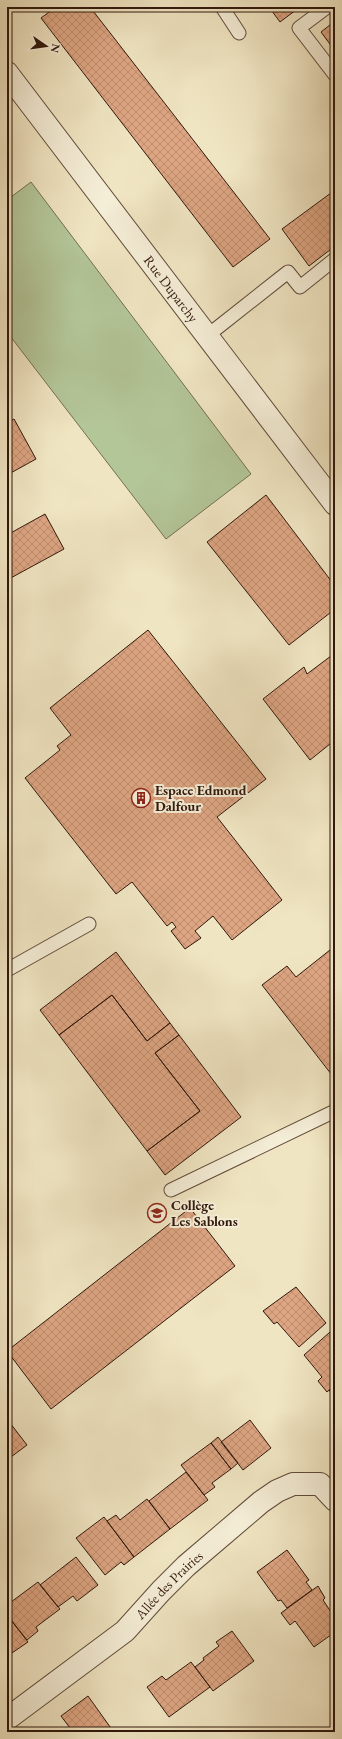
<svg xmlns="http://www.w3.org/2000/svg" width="342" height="1739" font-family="'EB Garamond',serif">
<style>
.green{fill:#b3c698;stroke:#726f52}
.building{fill:url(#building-cross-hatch);stroke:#30180d}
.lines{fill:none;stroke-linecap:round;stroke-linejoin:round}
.service-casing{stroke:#604b3a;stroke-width:15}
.minor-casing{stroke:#604b3a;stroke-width:24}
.service{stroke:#f5eed7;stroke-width:13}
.minor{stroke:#f5eed7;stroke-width:22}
.labels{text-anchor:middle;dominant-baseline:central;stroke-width:4;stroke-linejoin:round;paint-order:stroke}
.street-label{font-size:14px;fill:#30180d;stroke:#f5eed7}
.poi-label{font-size:14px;font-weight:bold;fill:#30180d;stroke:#f5eed7;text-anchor:start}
</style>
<defs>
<pattern id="building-cross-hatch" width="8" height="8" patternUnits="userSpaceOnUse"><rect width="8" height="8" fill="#dda582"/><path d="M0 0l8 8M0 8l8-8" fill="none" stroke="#be8d6f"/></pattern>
</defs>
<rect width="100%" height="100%" fill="#f0e5c2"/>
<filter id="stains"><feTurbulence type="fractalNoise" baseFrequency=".005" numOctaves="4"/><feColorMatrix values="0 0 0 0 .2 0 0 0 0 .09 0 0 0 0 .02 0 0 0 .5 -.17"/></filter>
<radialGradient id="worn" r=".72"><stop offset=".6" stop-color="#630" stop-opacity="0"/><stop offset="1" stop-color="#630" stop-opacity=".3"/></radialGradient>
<path class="green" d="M31 182 251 474 166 539 7 332V200Z"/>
<path class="building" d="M56 7H90L270 239 233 267 41 18Z
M269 7H300L280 22Z
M335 21V51L321 32Z
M335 190V246L309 266 282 229Z
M14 419 36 459 7 475V423Z
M266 495 335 586V609L289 645 207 542Z
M45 514 64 549 7 580V535Z
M148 630 266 779 217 817 282 900 232 940 213 916 195 931 201 938 185 949 171 931 176 927 172 922 167 926 132 882 116 894 25 778 60 750 57 746 71 735 50 708Z
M335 653V740L310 760 263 699 304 667 307 674Z
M335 946V1079L262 985 287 966 296 977Z
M116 952 170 1023 147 1041 112 995 59 1035 40 1010Z
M112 995 147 1041 170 1023 179 1035 155 1053 200 1111 147 1151 59 1035Z
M179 1035 241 1117 165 1175 147 1151 200 1111 155 1053Z
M335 1152V1163L330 1156Z
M190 1208 235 1266 51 1409 7 1351Z
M296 1287 326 1323 299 1347 277 1322 274 1324 263 1311Z
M330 1332 335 1338V1385L327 1392 318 1381 322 1377 304 1355Z
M335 1385V1397L329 1390Z
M7 1419 27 1445 7 1460Z
M250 1420 271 1448 243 1470 221 1442Z
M218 1437 238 1463 231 1469 211 1443Z
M211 1443 231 1469 212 1483 215 1487 204 1495 181 1465Z
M186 1472 208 1500 170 1529 149 1501Z
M147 1499 170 1529 134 1557 107 1521 116 1515 120 1520Z
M104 1517 134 1557 124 1565 121 1562 105 1575 76 1538Z
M287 1550 309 1580 306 1582 312 1590 287 1608 281 1600 278 1601 257 1572Z
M76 1557 98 1585 77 1601 73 1596 58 1607 40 1585Z
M38 1582 60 1609 36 1627 38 1631 27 1640 7 1615V1605Z
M318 1586 325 1598 323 1600 335 1618V1632L314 1647 295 1621 290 1625 281 1613Z
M7 1615 28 1642 9 1655 12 1658 7 1662Z
M232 1631 254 1661 213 1691 195 1667 204 1660 203 1658 219 1646 216 1642Z
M191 1662 210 1687 169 1717 147 1687 162 1676 166 1680Z
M88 1696 113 1731 111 1732H73L61 1716Z"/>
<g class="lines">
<g class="service-casing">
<path id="service" d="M222 7 239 33
M327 7 299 28 335 75
M207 336 288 272 300 287 335 259
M7 970 89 924
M171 1190 335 1111"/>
</g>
<g class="minor-casing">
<g id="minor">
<path id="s1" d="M7 73 335 504"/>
<path id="s2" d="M7 1719 125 1631 161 1591 186 1566 261 1502 277 1491 293 1484H320L335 1500"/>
</g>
</g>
<use href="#service" class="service"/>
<use href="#minor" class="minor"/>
</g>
<defs>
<g id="building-ring" transform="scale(1)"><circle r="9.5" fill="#f5eed7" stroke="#8f2418" stroke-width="1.5"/><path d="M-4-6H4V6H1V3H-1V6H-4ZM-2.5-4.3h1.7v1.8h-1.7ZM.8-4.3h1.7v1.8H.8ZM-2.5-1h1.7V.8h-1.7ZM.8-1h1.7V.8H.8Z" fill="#8f2418"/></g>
<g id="school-ring" transform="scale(1)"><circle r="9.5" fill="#f5eed7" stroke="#8f2418" stroke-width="1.5"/><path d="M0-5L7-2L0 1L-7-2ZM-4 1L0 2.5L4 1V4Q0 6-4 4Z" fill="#8f2418"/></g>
</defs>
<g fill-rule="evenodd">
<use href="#building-ring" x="141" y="798"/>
<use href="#school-ring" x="157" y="1213"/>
</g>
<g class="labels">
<g class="street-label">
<text stroke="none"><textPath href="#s1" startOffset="271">Rue Duparchy</textPath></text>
<text stroke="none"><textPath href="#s2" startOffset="211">Allée des Prairies</textPath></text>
</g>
<g class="poi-label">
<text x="155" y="790">Espace Edmond<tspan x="155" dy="16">Dalfour</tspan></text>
<text x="171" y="1205">Collège<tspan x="171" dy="16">Les Sablons</tspan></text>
</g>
</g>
<rect width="342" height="1739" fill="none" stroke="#f0e5c2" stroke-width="24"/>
<rect x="8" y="8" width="326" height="1723" fill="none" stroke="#30180d" stroke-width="2"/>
<rect x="12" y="12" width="318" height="1715" fill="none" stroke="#30180d"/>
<g transform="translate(46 46) rotate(103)" stroke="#f5eed7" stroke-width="3" paint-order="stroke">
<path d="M0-3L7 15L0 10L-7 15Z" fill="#30180d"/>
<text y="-6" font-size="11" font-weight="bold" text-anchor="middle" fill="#30180d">N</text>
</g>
<rect width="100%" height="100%" filter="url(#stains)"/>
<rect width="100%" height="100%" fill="url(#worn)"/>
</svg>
